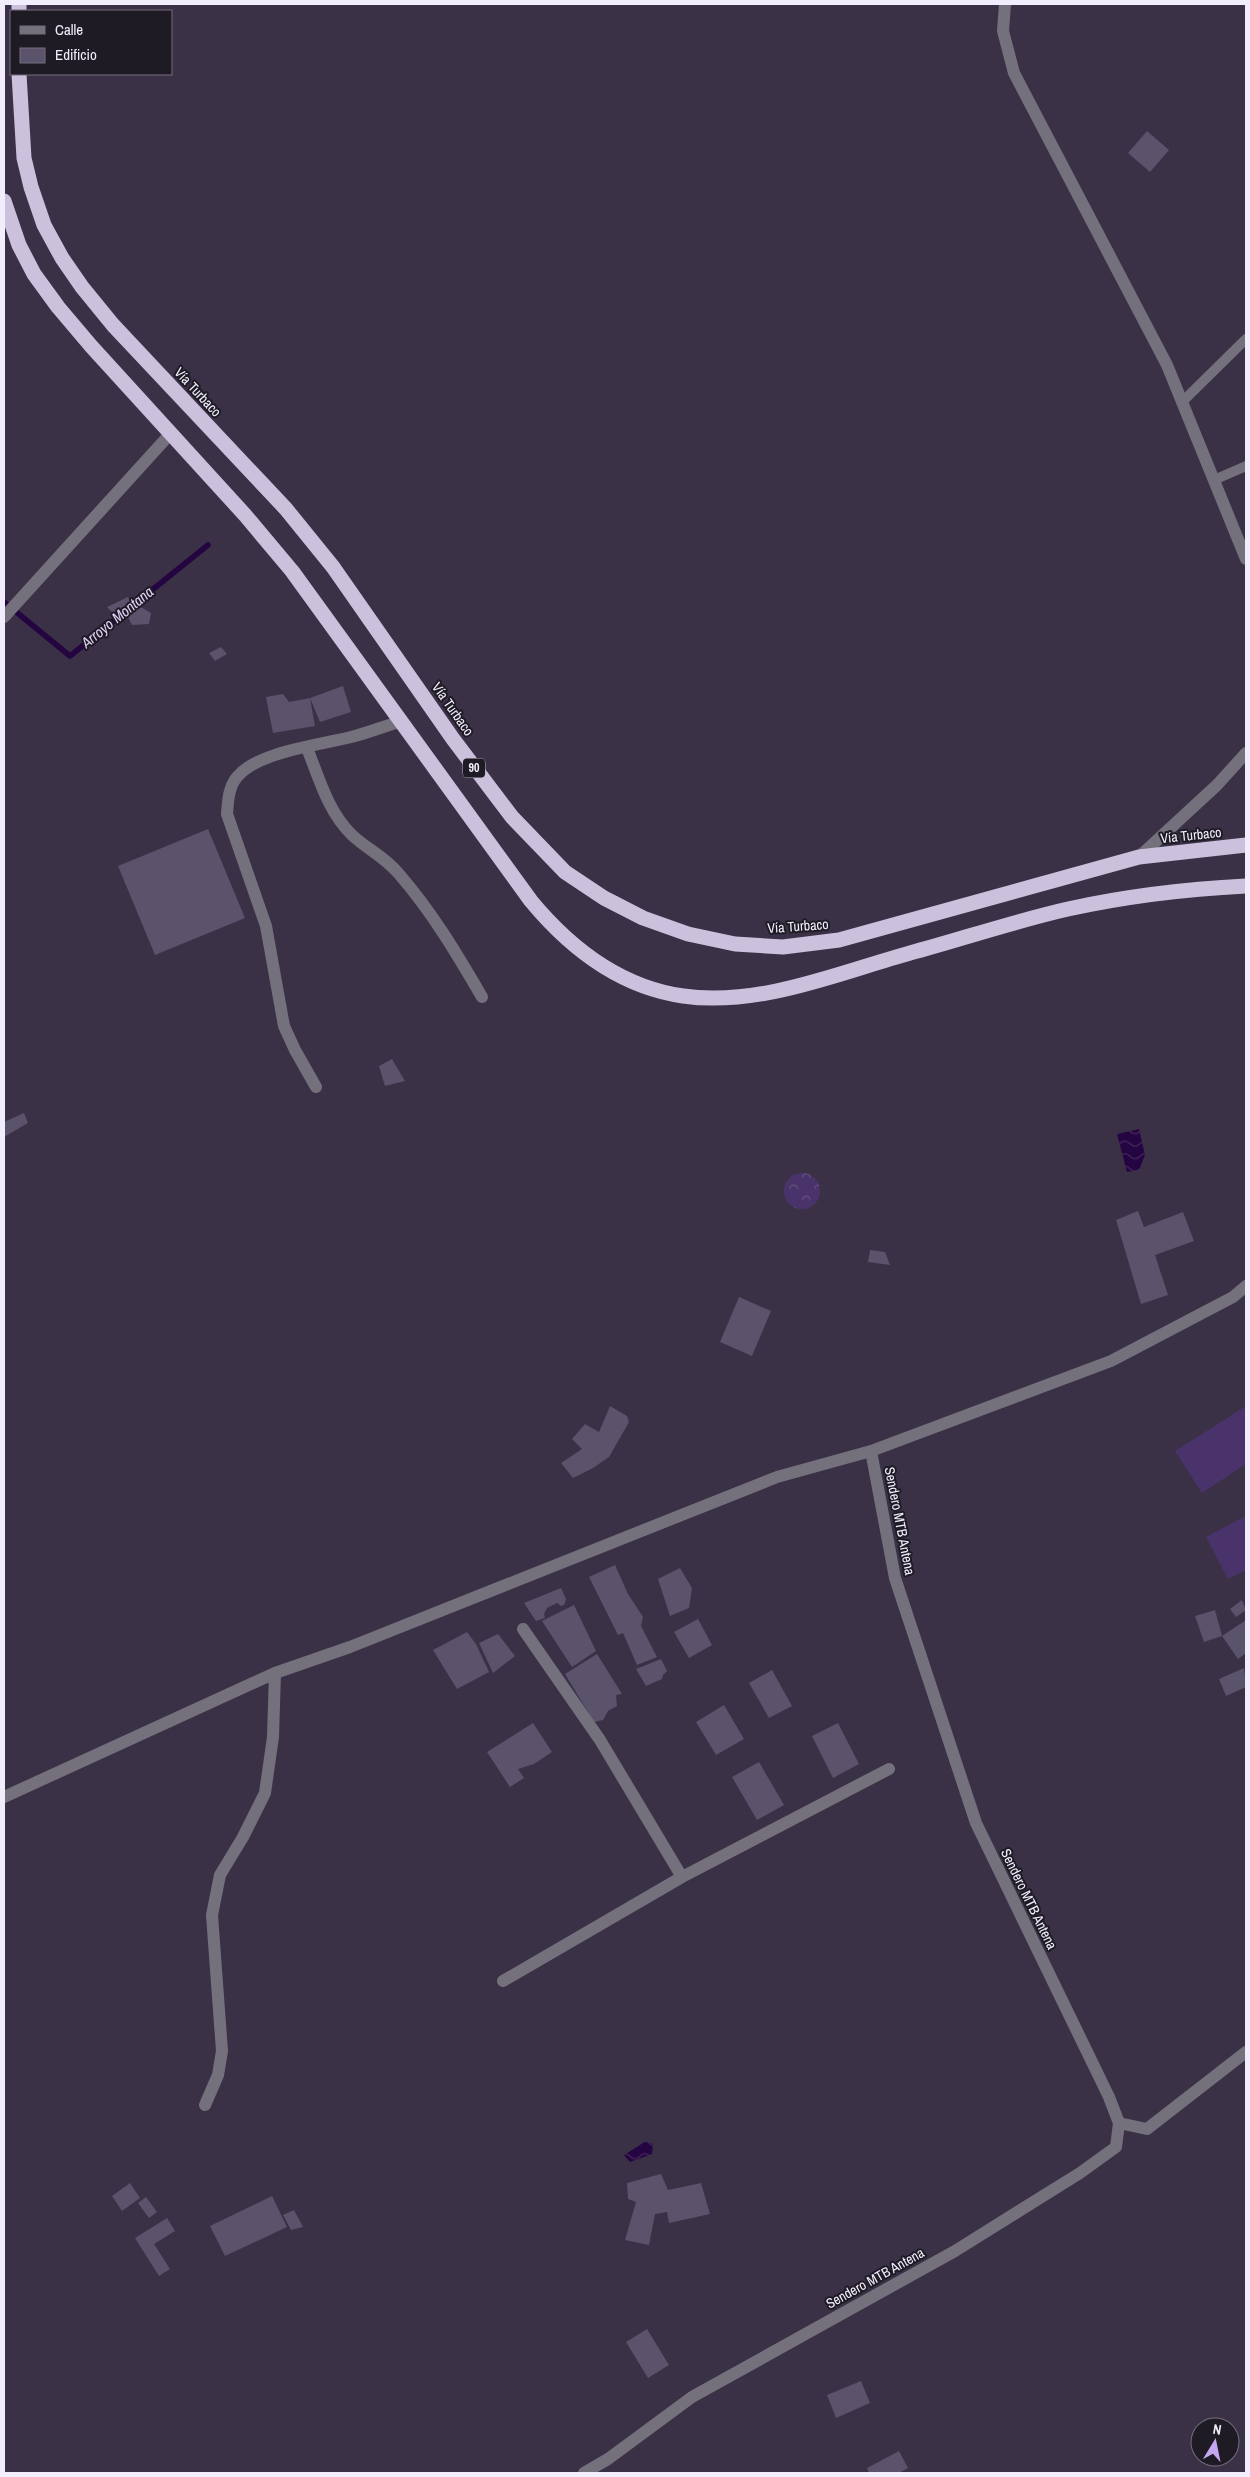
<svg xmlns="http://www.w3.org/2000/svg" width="1250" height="2477" font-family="'Archivo Narrow',sans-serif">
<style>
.park{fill:url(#park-crowns)}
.pitch{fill:#4a336a}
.water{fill:url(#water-waves)}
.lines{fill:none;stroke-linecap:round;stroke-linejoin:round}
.stream{stroke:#240441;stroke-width:5.5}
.building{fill:#5b526b}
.lane{stroke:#75717c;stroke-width:10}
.street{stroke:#75717c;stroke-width:12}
.highway{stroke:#cbc1dd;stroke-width:15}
.labels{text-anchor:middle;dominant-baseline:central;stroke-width:4;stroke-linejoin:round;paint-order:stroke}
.shield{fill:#1f1b25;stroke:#b3afbc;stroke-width:1}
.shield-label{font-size:12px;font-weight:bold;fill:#f3eefd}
.street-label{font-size:14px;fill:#f3eefd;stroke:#1f1b25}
.water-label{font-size:15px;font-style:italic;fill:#e0d2f9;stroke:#1f1b25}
</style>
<defs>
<pattern id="park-crowns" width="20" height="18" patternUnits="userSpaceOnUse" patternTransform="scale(1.25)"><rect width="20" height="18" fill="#4a336a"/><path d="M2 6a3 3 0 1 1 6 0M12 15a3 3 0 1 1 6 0" fill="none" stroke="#655180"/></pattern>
<pattern id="water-waves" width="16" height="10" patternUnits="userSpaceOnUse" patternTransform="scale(1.25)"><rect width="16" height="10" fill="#240441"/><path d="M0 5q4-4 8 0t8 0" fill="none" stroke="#44295d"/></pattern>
</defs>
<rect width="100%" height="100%" fill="#3a3147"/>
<path class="park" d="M784 1191a18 18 0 1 1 36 0a18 18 0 1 1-36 0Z"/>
<path class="pitch" d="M1246 1406V1464L1202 1493 1175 1451Z
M1246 1516V1570L1228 1579 1206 1537Z"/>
<path class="water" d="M1139 1129 1145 1155 1139 1170 1127 1172 1117 1134Z
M646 2141 653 2144 652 2154 630 2162 624 2155Z"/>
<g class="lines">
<path class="stream" d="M4 602 70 656 208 545"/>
</g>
<path class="building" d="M1147 131 1169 150 1150 172 1128 153Z
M128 597 131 603 128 607 131 612 141 607 151 613 149 624 132 625 127 615 123 618 117 617 107 607Z
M221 647 227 654 215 661 209 653Z
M343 686 351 712 320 722 310 698Z
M283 694 289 702 310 698 315 726 273 733 266 697Z
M208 829 245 918 155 955 118 866Z
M392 1059 405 1081 385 1086 379 1066Z
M24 1113 28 1123 4 1137V1122Z
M1138 1211 1144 1227 1183 1212 1194 1241 1155 1255 1168 1295 1141 1304 1116 1220Z
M870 1250 885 1252 890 1265 868 1262Z
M739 1297 771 1311 752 1356 720 1342Z
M610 1406 627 1416 629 1422 609 1457 593 1468 573 1478 561 1463 582 1449 572 1439 585 1424 599 1432Z
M615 1565 628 1594 643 1617 641 1626 657 1657 637 1665 623 1633 618 1635 589 1577Z
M680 1568 692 1588 689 1608 670 1616 658 1579Z
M561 1588 566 1599 564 1605 561 1606 557 1603 547 1608 544 1614 545 1618 536 1621 524 1603Z
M1242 1600 1246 1610 1236 1617 1230 1609Z
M574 1605 596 1651 572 1667 542 1621Z
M1215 1610 1222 1636 1204 1642 1195 1616Z
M698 1619 712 1645 689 1658 674 1632Z
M1246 1620V1653L1238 1659 1222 1636Z
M467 1632 476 1644 489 1672 457 1689 433 1650Z
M498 1634 515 1656 493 1673 479 1643Z
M597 1654 622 1694 616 1695 617 1706 608 1711 603 1720 594 1722 565 1674Z
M661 1659 667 1671 663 1675 662 1679 646 1686 636 1669Z
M1244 1668 1246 1687 1226 1696 1219 1679Z
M772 1670 792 1706 769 1718 749 1683Z
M724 1705 744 1739 716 1755 696 1722Z
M533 1723 552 1752 534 1764 518 1769 524 1778 510 1787 487 1752Z
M838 1723 859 1764 833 1778 812 1736Z
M759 1762 784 1805 757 1820 732 1777Z
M661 2174 668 2190 701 2183 710 2214 669 2223 667 2212 655 2214 649 2245 625 2240 636 2202 628 2199 627 2183Z
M130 2183 140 2198 122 2211 112 2196Z
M272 2196 287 2227 225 2256 210 2226Z
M146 2197 157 2212 149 2218 138 2203Z
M294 2210 303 2227 291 2230 283 2215Z
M167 2218 175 2231 154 2244 170 2269 159 2276 135 2238Z
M647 2329 669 2365 648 2378 626 2342Z
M861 2381 870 2403 836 2418 827 2395Z
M899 2451 908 2468 899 2473H869L867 2468Z"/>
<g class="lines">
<path class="lane" d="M1182 402 1246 339
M1214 480 1246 466"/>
<path class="street" d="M1005 4 1003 31 1014 73 1167 365 1246 559
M4 617 171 433
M307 748C319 778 328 812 352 835 368 850 384 856 399 874 432 912 457 954 482 997
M1139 857 1217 785 1246 753
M316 1087 295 1050 284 1026 266 926 227 814C228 802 228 788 237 777 258 751 322 745 355 736 370 732 385 726 399 722
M523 1629 600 1740 682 1877
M4 1797 275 1673 350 1647 777 1477 871 1451 1111 1361 1233 1297 1246 1286
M503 1981 682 1877 889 1769
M205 2105 218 2075 222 2051 212 1915 220 1875 243 1837 265 1793 273 1737 275 1673
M1119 2123 1147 2129 1246 2052
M584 2473 608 2459 692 2397 955 2251 1080 2173 1116 2147 1119 2123 1109 2097 976 1823 895 1578 871 1451"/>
<path class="highway" d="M19 11V4
M19 74 24 158 31 187 44 225 62 258 82 287 113 325 286 509 333 567 453 739 512 817 565 872 604 898 643 918 688 934 735 944 783 947 839 940 1139 857 1246 845
M4 201 19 245 34 274 58 307 91 346 245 515 292 571 531 901C570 948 620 987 683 996 759 1007 838 973 910 953 962 939 1015 921 1068 909 1127 896 1187 889 1246 886"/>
</g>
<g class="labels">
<rect class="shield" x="463" y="758.5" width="22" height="19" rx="4"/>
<g class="shield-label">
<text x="474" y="768">90</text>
</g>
<g class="street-label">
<text transform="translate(198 392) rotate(47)">Vía Turbaco</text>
<text transform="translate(453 709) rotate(55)">Vía Turbaco</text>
<text transform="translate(1191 835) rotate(-6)">Vía Turbaco</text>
<text transform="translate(798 926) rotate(-4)">Vía Turbaco</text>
<text transform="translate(900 1521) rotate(79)">Sendero MTB Antena</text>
<text transform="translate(1029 1899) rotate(64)">Sendero MTB Antena</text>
<text transform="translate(875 2278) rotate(-29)">Sendero MTB Antena</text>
</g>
<g class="water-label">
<text transform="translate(117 617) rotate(-39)">Arroyo Montana</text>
</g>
</g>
<rect width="1250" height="2477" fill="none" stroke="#f3eefd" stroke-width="10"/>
<rect x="10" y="10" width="162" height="65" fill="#1f1b25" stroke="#746f7b"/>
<rect x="20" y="26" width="25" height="8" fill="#75717c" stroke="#746f7b"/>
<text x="55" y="35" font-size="15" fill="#f3eefd">Calle</text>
<rect x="20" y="48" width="25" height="15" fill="#5b526b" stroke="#746f7b"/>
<text x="55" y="60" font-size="15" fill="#f3eefd">Edificio</text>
<g transform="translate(1215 2442) rotate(10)"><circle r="24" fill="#1f1b25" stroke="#746f7b"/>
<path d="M0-4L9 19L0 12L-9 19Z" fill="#c4a7f1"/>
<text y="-8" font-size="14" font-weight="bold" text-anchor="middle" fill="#f3eefd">N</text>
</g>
</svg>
